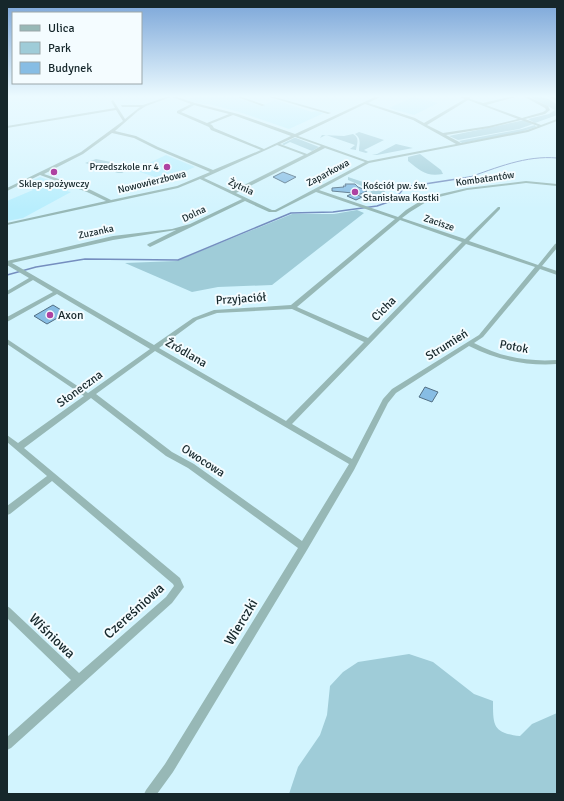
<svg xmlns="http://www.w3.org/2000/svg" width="564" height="801" font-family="Signika,sans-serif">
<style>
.built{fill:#b8eefd}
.green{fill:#9fccd8}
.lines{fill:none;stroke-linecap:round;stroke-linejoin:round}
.stream-far1{stroke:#758ebf;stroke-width:1}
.stream{stroke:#758ebf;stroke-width:1.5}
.building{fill:#87bde4;stroke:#526f84}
.minor{fill:#97b8b6;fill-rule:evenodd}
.poi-dot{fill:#ae42a1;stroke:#f4fcff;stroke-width:1.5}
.labels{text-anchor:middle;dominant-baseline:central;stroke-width:4;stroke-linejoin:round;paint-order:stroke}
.far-poi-label{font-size:10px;fill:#16272b;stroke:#f4fcff;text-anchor:end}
.far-street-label{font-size:10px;fill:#16272b;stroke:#f4fcff}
.street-label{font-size:12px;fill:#16272b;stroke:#f4fcff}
.poi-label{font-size:12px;fill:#16272b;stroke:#f4fcff;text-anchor:start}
.near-street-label{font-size:14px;fill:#16272b;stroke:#f4fcff}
</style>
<rect width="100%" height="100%" fill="#d2f4fe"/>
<path class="built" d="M194 97H234L261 106 275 100 312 112 316 111 324 113 289 129 236 111 209 104H202L186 100Z
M413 97 438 103 414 115 389 108Z
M166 155 195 167 174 176 158 178 134 170Z
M40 177 71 188 67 191 71 192 23 218 7 221V201L33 190 24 184Z"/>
<path class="green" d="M531 97C543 97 548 97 557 105V115L535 123 528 119 549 114 555 110Z
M525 120 533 124 519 129 458 140 449 136Z
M535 125 536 127 520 132 462 143 459 141 522 129Z
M359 132 384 140 364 150 368 152 366 153 359 151C359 144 362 139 355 134Z
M353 134C360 138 357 143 356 150L350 149 355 145 326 135 320 138 322 135 344 136Z
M294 138H296L319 147 312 151 290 142 284 145 282 144Z
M396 144 413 148 377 155H372L377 154Z
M420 154 441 170 443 174C426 177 421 171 408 161V157Z
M96 159 111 162 112 166 118 164 117 166 129 169 122 173H118L85 163Z
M348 177 384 189 385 192 373 197 369 196 371 192 370 190H373L376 188 371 187 369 189 348 180Z
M357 210 364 213 272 285 218 287 192 292 125 263 176 261 292 214H334Z
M409 654 433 662 474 694 493 701C493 726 493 733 520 736L532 724 557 713V794H289L298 767 320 735 327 715 330 686 343 672 358 662Z"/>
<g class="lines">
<path class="stream-far1" d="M467 178C496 168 526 155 557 158"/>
<path class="stream" d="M7 275 36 267 85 259 178 260 291 213 333 212 377 206 394 200 405 187 470 177"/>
</g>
<path class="building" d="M283 172 296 177 285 183 273 177Z
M345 184H355L358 187 367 191 361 194H355L362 197 356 200 347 196 353 193 332 191V188L344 187 343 186H346Z
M53 305 66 313 47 324 34 316Z
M425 387 438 392 432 402 419 397Z"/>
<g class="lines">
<path class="minor" d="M166 97H171L146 106 138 111 115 131 136 136 158 147 213 170 261 150 211 130 209 127 177 113V111L191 104 172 97H177L195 103 238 114 295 134 375 97H380L368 103 415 118 424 123 465 99 460 97H470V99L483 103 509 97H515L486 105 522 118 543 112 546 110 545 108 525 97H529L548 106 550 110 545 114 525 119 541 125 557 119V121L528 132 369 163 319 190 398 217 406 210 427 197 467 188 526 181 557 184V186L526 183 467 190 431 199 410 212 402 218 465 239 498 207H500V209L469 241 538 265 555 244 557 243V248L542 266 557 271V275L540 269 483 337 474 343C500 357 528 362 557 360V364C526 366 497 360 469 346L396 393 388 403 354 470 307 550 173 772 157 794H144L146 790 165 764 298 548 188 468 166 456 91 398 24 448 180 578 184 587 172 603 11 748 7 750V737L71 680 7 618V606L10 608 79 673 166 597 174 586 173 584 52 481 10 514 7 515V506L47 476 7 442V435L18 443 84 396 7 344V339L88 393 150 349 57 294 7 322V317L53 292 33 280 7 295V291L29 278 7 265V261L113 236 172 229 190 224 242 199 200 179 178 188 7 225V223L106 201 87 192 40 175 7 191V188L81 152 123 121 116 110 7 128V126L115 108 111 101 113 100 125 119 140 107H122L121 105H143ZM468 100 518 119 489 126 443 133 427 125ZM365 104 413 120 456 144 368 161 298 136ZM194 105 229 114 207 123 181 112ZM233 115 236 116 291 136 264 149 214 128 212 125 210 124ZM521 120 538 126 527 130 461 143 446 135 489 128ZM112 133 134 138 156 149 210 172 177 186 111 200 91 190 44 174 83 154ZM295 137 321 146 307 154 280 144ZM277 145 304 155 232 191 204 178ZM325 148 365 162 275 210H272L236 193ZM316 192 395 219 291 305 214 310 193 318 154 345 12 263 113 240 176 230 148 244 147 245 150 247 245 201 269 212H276ZM400 220 462 242 368 338 297 307ZM466 244 535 267 479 335 392 389 383 399 352 459 292 424ZM292 309 364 342 286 421 159 348 197 320 217 313ZM155 351 349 464 302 541 194 464 172 452 96 394Z
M237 97H242L265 105 262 106Z
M269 97H275L331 113 328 114Z
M550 97H554L557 99V101Z"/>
</g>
<linearGradient id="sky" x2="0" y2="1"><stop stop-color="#7aa5d8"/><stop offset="0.46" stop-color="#ebfaff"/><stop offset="1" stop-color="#ebfaff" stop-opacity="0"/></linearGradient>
<rect width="564" height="209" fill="url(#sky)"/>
<g class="poi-dot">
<circle cx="167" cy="167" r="4"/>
<circle cx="54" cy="172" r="4"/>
<circle cx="355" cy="192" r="4"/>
<circle cx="50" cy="315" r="4"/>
</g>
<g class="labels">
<g class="far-poi-label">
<text x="159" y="167">Przedszkole nr 4</text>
<text x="54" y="184" text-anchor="middle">Sklep spożywczy</text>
<text x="363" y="186" text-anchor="start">Kościół pw. św.<tspan x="363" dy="12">Stanisława Kostki</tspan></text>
</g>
<g class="far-street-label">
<text transform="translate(328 173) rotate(-28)">Zaparkowa</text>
<text transform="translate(485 179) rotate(-8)">Kombatantów</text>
<text transform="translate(152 182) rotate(-14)">Nowowierzbowa</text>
<text transform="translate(241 187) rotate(25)">Żytnia</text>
<text transform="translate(194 214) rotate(-26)">Dolna</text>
<text transform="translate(439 223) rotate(19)">Zacisze</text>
<text transform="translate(96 232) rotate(-12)">Zuzanka</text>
</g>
<g class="street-label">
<text transform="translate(241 299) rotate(-4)">Przyjaciół</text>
<text transform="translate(384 309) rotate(-45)">Cicha</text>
<text transform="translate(447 345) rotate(-32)">Strumień</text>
<text transform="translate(514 347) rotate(11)">Potok</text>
<text transform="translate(186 353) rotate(30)">Źródlana</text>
<text transform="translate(80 389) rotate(-36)">Słoneczna</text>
<text transform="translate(203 461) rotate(33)">Owocowa</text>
</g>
<g class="poi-label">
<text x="58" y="315">Axon</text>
</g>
<g class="near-street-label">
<text transform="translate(134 611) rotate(-42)">Czereśniowa</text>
<text transform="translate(241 622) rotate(-59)">Wierczki</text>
<text transform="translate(52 636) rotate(44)">Wiśniowa</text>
</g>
</g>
<rect width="564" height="801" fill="none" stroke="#16272b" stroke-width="16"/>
<rect x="12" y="12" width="130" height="72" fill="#f4fcff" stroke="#9ba7aa"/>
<rect x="20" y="25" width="20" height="6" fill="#97b8b6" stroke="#9ba7aa"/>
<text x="48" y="32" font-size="12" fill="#16272b">Ulica</text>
<rect x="20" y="42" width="20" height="12" fill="#9fccd8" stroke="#9ba7aa"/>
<text x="48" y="52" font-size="12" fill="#16272b">Park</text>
<rect x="20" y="62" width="20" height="12" fill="#87bde4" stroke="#9ba7aa"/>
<text x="48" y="72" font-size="12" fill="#16272b">Budynek</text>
</svg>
